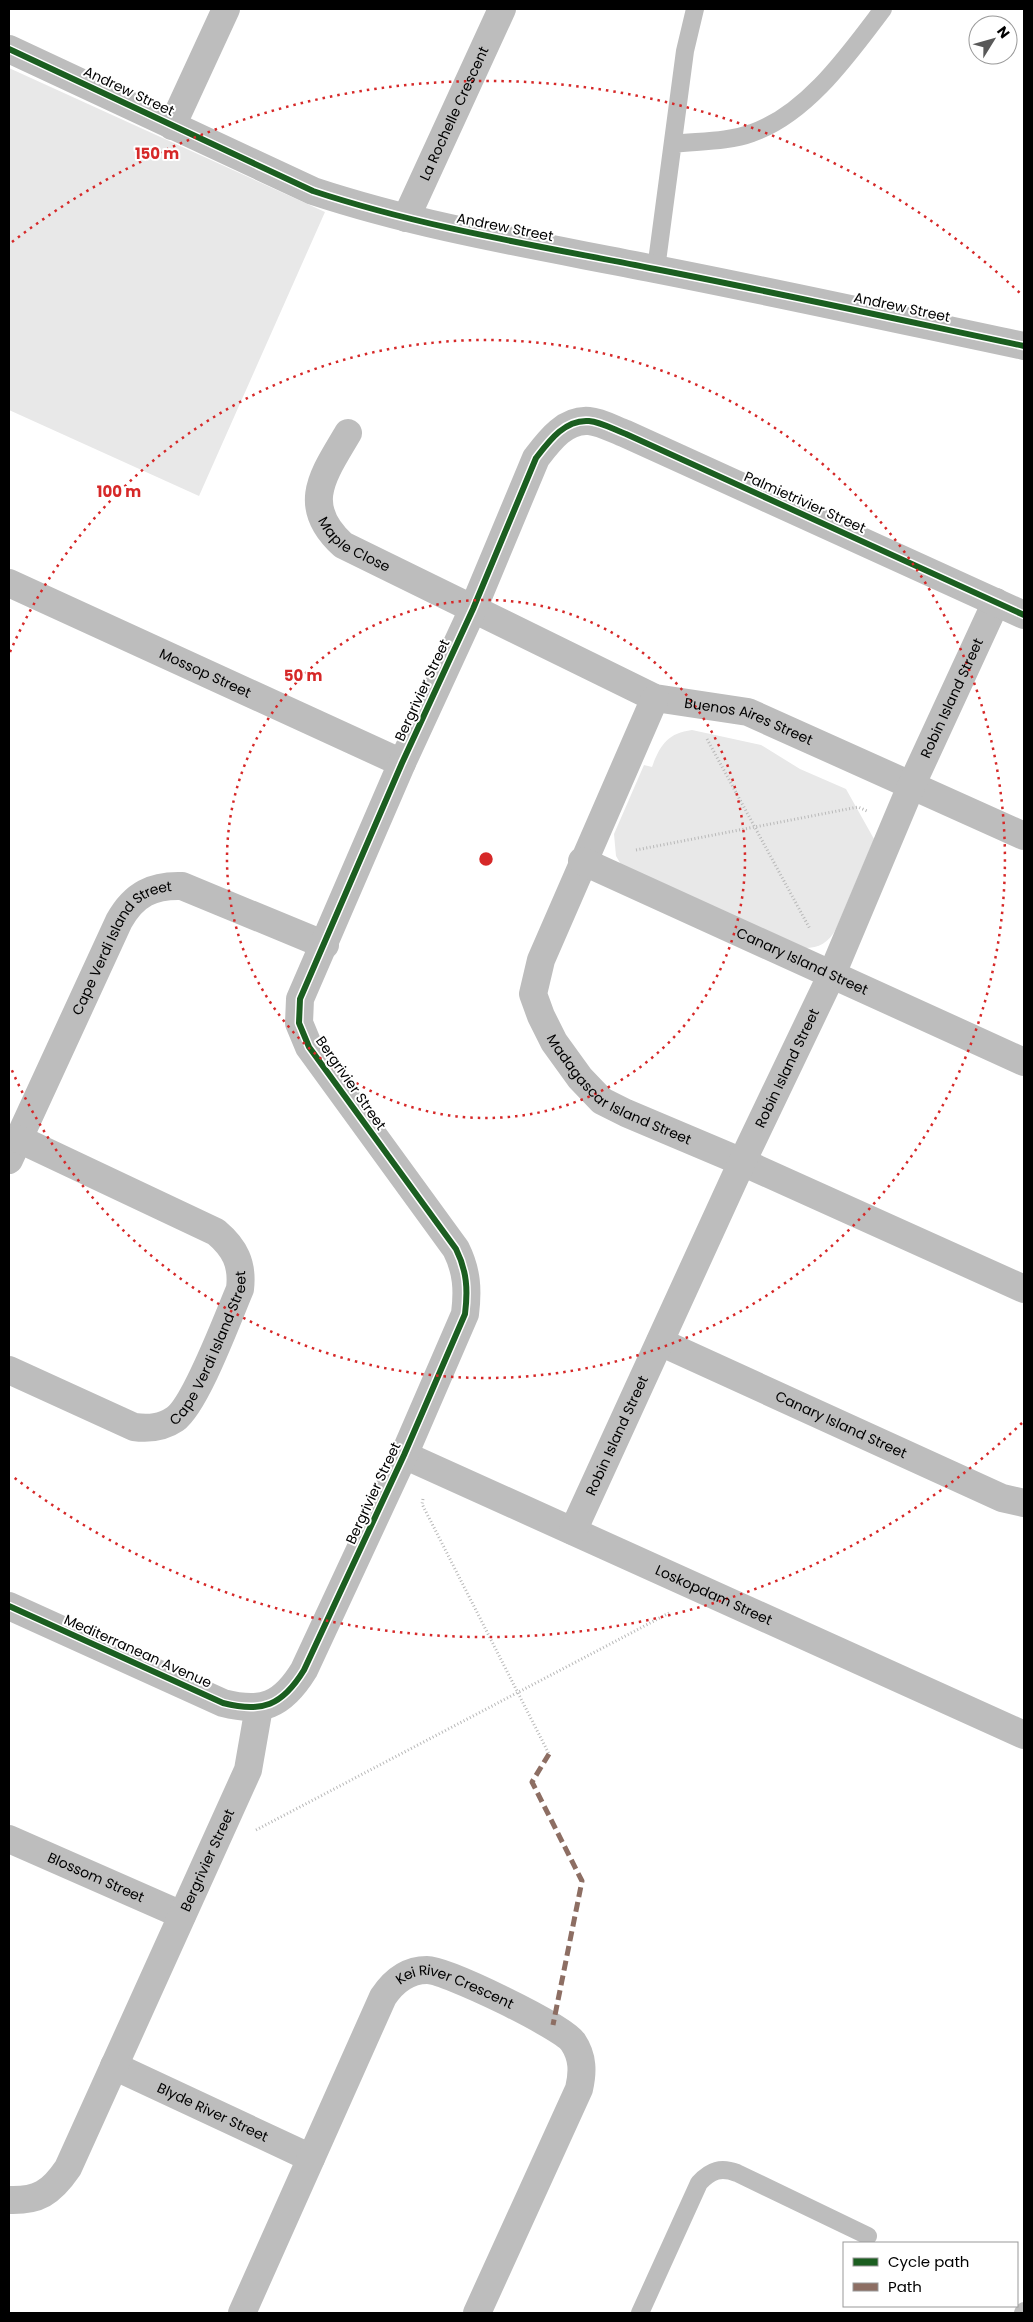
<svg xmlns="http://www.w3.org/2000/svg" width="1033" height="2322" font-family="Poppins,sans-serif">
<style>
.green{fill:#e8e8e8}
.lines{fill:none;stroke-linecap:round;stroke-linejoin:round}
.path{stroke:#b8b8b8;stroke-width:3;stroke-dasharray:1 2.5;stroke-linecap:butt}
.lane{stroke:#bdbdbd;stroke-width:18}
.street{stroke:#bdbdbd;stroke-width:28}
.quiet{stroke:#8d6e63;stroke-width:5;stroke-dasharray:10 5;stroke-linecap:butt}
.cycleway-casing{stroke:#fff;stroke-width:9}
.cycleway{stroke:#1b5e20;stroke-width:6}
.ring{fill:none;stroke:#d62828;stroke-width:2.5;stroke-dasharray:2.5 5}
.labels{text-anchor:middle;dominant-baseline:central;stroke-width:4;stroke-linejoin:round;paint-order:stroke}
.street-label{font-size:14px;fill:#000;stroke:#fff}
.centre{fill:#d62828;stroke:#fff;stroke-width:2.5}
.ring-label{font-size:15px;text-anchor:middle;font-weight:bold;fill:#d62828;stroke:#fff;stroke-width:4;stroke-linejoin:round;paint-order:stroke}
</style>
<rect width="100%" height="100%" fill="#fff"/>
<path class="green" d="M9 68 325 212 199 496 9 410Z
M692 730 761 745 800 769 846 789 874 839 836 929C828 944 817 949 801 948L622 866 616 856 614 834 644 765 652 767C660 745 668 733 692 730Z"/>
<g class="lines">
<path class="path" d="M707 739 810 929
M636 850 858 807 867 811
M423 1499 422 1504 549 1754
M256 1830 671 1612"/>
<path class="lane" d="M673 144C698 141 728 142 752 133 807 114 849 54 883 9
M656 269 685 51 695 9
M640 2313 699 2183C711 2170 721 2167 737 2173L868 2236
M1023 2313 1024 2311"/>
<g class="street">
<path d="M9 49 313 191C425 228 540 246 655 269 778 293 901 320 1024 346"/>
<path d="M172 126 226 9"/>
<path id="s1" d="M406 218 502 9"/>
<path id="s2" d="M348 433C324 474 299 505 343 545L655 698 748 712 1024 836"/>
<path id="s3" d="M9 583 402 763"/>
<path id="s4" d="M655 698 541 960 533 994 541 1016 554 1042 580 1078 602 1101 626 1113 742 1162 1024 1289"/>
<path id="s5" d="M582 861 1024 1062"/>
<path id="s6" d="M9 1160 119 921C134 894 153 885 182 886L325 945"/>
<path id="s7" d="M660 1342 1002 1498 1024 1503"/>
<path id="s8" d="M9 1370 134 1427C149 1429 162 1428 175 1419 196 1404 228 1317 240 1289 243 1264 235 1248 216 1232L19 1139"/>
<path id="s9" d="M404 1455 1024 1735"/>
<path id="s10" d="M573 1531 742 1162 832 974 912 784 996 602"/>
<path d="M9 1606 223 1703C262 1713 282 1706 304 1670L404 1455 465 1314C468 1290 467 1271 456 1249L309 1047 299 1023 300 999 402 763 473 609 536 458C549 441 565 419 589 421 601 422 615 430 626 434L1024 615"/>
<path id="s11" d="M9 1839 182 1915"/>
<path id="s12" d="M114 2066 311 2158"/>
<path id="s13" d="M9 2200C38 2201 51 2193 68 2168L248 1770 259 1707"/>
<path id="s14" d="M242 2313 383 1997C393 1982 407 1970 427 1970 446 1970 562 2026 573 2042 583 2057 583 2072 579 2089L477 2313"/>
</g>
<path class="quiet" d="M549 1754 532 1782 582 1881 553 2025"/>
<g class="cycleway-casing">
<path id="cycleway" d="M9 49 313 191C425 228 540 246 655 269 778 293 901 320 1024 346
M9 1606 223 1703C262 1713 282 1706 304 1670L404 1455 465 1314C468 1290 467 1271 456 1249L309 1047 299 1023 300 999 402 763 473 609 536 458C549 441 565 419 589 421 601 422 615 430 626 434L1024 615"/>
</g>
<use href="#cycleway" class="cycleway"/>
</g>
<g class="ring">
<circle cx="486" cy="859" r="259"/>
<path d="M10 652A519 519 0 1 1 10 1066"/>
<path d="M1022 1423A778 778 0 0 1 12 1476M12 242A778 778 0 0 1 1022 295"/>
</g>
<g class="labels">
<g class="street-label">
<text transform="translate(129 91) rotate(25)">Andrew Street</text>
<text stroke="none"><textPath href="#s1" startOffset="115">La Rochelle Crescent</textPath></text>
<text transform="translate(505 227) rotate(11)">Andrew Street</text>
<text transform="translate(902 307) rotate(12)">Andrew Street</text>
<text transform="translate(805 502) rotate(24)">Palmietrivier Street</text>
<text stroke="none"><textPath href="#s2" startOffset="135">Maple Close</textPath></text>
<text stroke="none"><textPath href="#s3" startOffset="216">Mossop Street</textPath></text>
<text transform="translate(422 690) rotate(-65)">Bergrivier Street</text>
<text stroke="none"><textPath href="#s10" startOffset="915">Robin Island Street</textPath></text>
<text stroke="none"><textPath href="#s2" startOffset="571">Buenos Aires Street</textPath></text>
<text stroke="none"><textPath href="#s6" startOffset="245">Cape Verdi Island Street</textPath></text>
<text stroke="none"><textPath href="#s5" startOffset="242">Canary Island Street</textPath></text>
<text stroke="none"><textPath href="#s10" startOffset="510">Robin Island Street</textPath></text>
<text transform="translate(351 1083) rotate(55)">Bergrivier Street</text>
<text stroke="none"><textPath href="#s4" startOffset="456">Madagascar Island Street</textPath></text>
<text stroke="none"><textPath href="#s8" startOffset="260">Cape Verdi Island Street</textPath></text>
<text stroke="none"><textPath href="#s7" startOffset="199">Canary Island Street</textPath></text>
<text stroke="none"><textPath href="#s10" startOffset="105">Robin Island Street</textPath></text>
<text transform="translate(373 1493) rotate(-65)">Bergrivier Street</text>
<text stroke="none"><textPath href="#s9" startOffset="340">Loskopdam Street</textPath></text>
<text transform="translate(138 1651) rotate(24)">Mediterranean Avenue</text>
<text stroke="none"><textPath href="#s13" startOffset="409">Bergrivier Street</textPath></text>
<text stroke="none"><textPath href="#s11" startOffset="95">Blossom Street</textPath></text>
<text stroke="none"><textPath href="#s14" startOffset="430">Kei River Crescent</textPath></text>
<text stroke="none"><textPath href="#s12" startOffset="109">Blyde River Street</textPath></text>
</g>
</g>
<circle cx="486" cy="859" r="8" class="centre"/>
<g class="ring-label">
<text x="157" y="159">150 m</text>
<text x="119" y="497">100 m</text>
<text x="303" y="681">50 m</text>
</g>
<rect width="1033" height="2322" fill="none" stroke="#000000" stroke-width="20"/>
<rect x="843" y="2242" width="175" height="65" fill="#ffffff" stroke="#999999"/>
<rect x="853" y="2258" width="25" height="8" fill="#1b5e20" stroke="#999999"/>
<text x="888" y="2267" font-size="15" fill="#000000">Cycle path</text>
<rect x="853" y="2283" width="25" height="8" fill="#8d6e63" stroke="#999999"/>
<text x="888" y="2292" font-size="15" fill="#000000">Path</text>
<g transform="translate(993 40) rotate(53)"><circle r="24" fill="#ffffff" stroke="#999999"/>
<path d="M0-4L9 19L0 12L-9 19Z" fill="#595959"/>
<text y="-8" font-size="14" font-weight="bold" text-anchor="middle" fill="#000000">N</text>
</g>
</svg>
